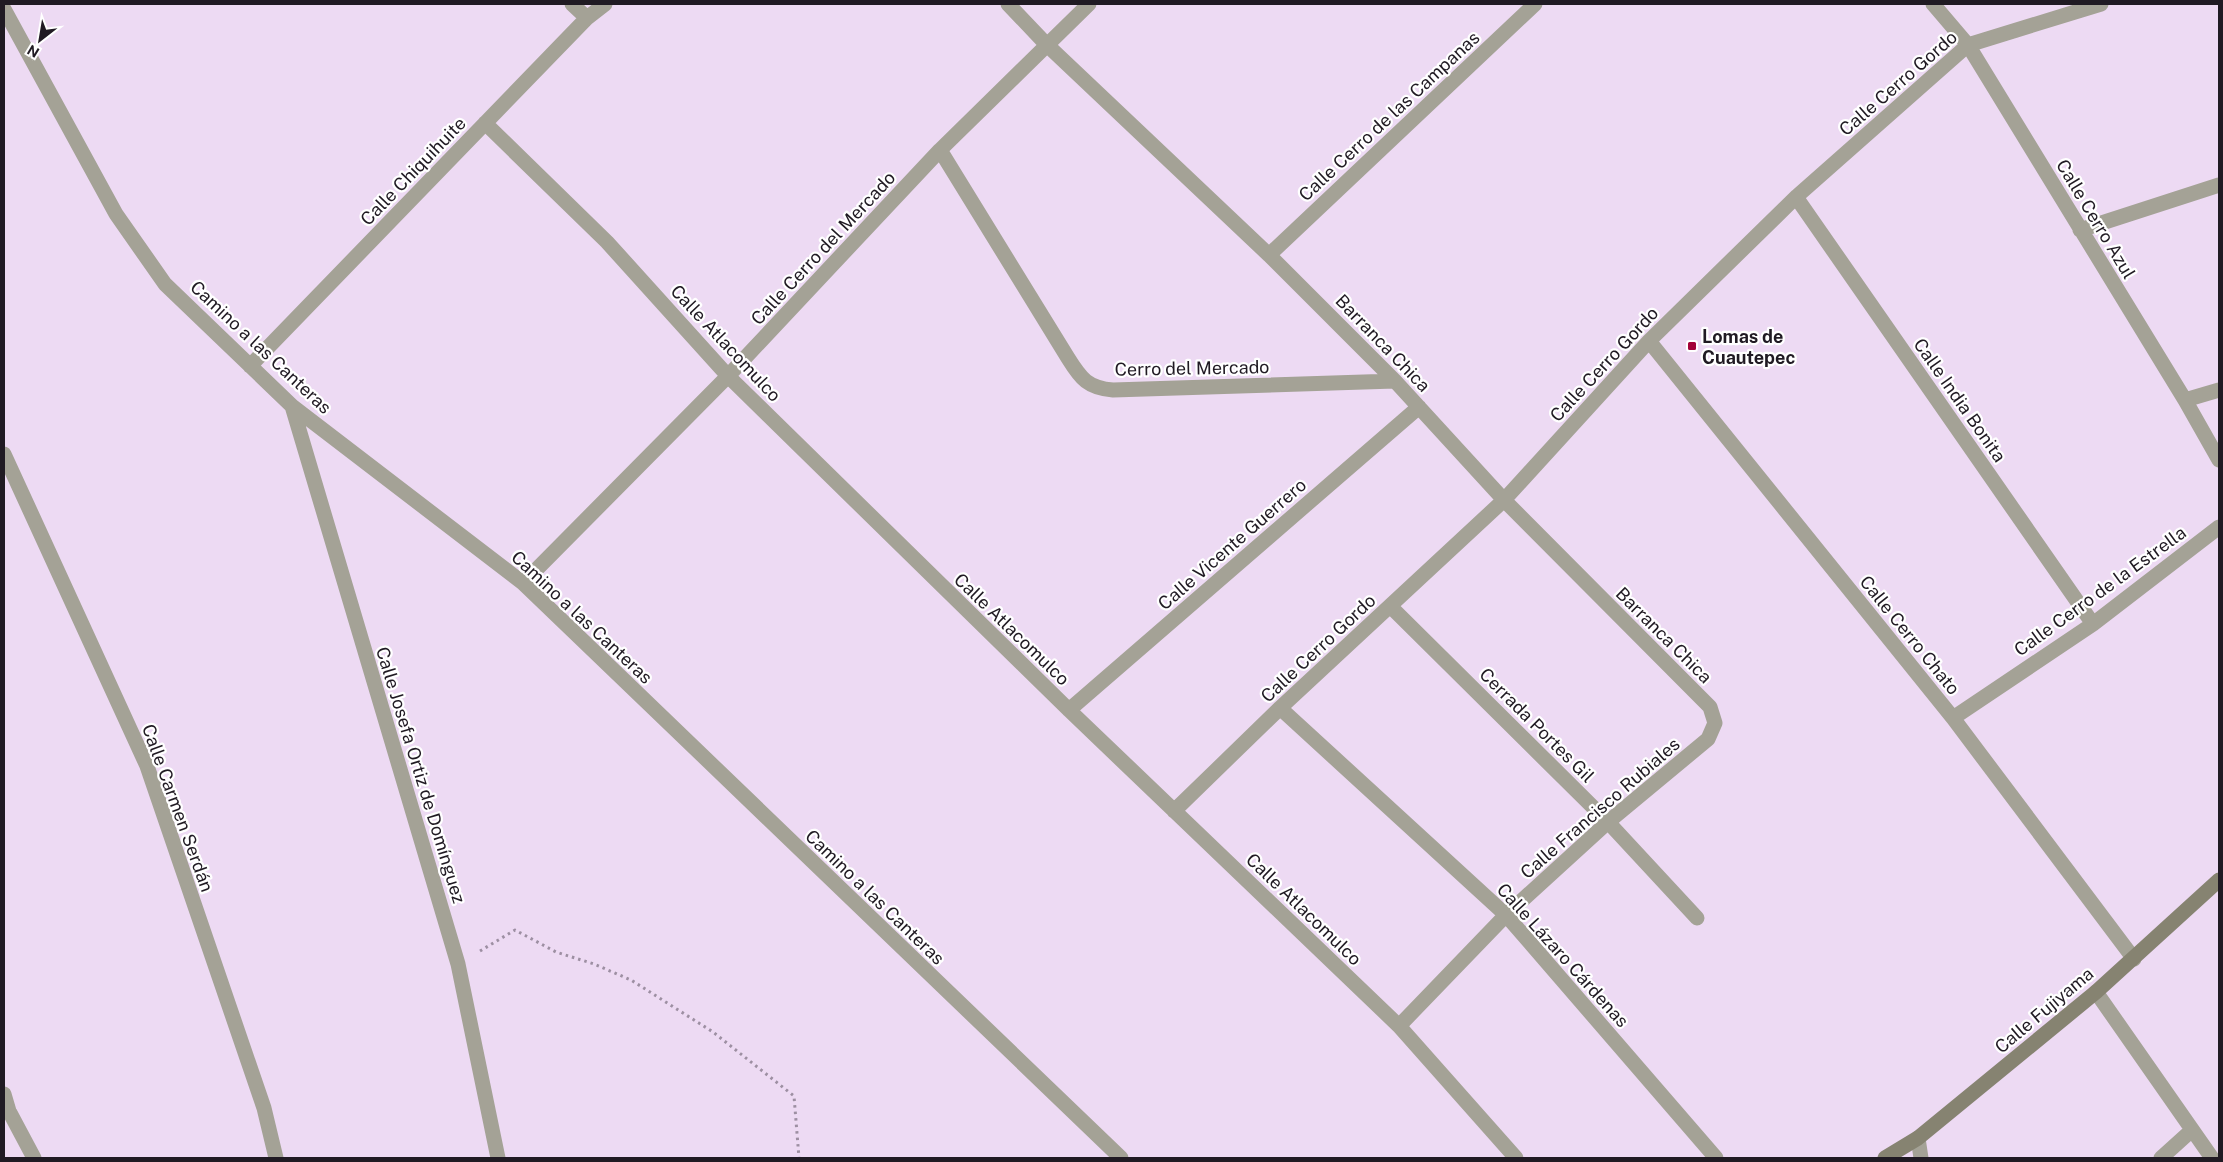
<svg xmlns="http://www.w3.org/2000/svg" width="2223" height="1162" font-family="'Public Sans',sans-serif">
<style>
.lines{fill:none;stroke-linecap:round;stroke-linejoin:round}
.path{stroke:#9d8fa2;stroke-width:3;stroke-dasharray:2.5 4;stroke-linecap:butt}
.street{stroke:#a4a296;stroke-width:15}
.secondary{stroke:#868371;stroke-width:15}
.poi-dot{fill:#a20238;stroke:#fff;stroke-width:2}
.labels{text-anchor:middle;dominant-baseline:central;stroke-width:4.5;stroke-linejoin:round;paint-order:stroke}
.street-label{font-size:18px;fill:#201a23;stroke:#fff}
.poi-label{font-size:18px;font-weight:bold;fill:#201a23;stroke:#fff;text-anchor:start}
</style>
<rect width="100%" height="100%" fill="#eddaf3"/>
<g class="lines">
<path class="path" d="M480 951 515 930 556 952 594 964 631 980 713 1032 794 1096 799 1158"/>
<path class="street" d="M572 4 587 18
M1008 4 1046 44 1269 255 1395 381 1504 500 1710 707 1715 723 1708 739 1608 822 1506 915 1399 1026
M1933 4 1968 45 2185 400 2219 460
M4 9 116 214 165 284 292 406 523 583 1121 1158
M485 123 607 242 728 376 1069 710 1399 1026 1516 1158
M940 150 1068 358C1081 379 1088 388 1113 390L1395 381
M1796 197 2093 624
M2080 230 2219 185
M1269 255 1535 4
M1649 341 1953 718 2134 959
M250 366 587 18 605 4
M2185 400 2219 390
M292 406 458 964 498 1158
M4 454 147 766 264 1108 276 1158
M523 583 728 376 940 150 1089 4
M1390 606 1608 822 1697 918
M1280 708 1506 915 1716 1158
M1069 710 1419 407
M1953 718 2093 624 2219 527
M1174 811 1280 708 1504 500 1649 341 1796 197 1968 45 2101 4
M2096 992 2212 1158
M4 1094 9 1111 34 1158
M1918 1138 1921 1158
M2161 1158 2192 1130"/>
<path class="secondary" d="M1885 1158 1918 1138 2096 992 2219 880"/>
</g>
<rect class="poi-dot" x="1687" y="341" width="10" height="10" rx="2.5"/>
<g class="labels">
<g class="street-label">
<text transform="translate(1898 83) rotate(-41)">Calle Cerro Gordo</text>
<text transform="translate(1389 116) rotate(-43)">Calle Cerro de las Campanas</text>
<text transform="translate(413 171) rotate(-46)">Calle Chiquihuite</text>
<text transform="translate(2096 219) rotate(59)">Calle Cerro Azul</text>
<text transform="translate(823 248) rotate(-47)">Calle Cerro del Mercado</text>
<text transform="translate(726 343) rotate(47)">Calle Atlacomulco</text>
<text transform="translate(1383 343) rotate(46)">Barranca Chica</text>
<text transform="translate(261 347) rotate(43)">Camino a las Canteras</text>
<text transform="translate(1604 364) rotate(-47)">Calle Cerro Gordo</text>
<text transform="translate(1192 368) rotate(-1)">Cerro del Mercado</text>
<text transform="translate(1960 400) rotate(55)">Calle India Bonita</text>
<text transform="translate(1232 544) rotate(-41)">Calle Vicente Guerrero</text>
<text transform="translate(2100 591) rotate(-36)">Calle Cerro de la Estrella</text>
<text transform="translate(582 617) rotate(43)">Camino a las Canteras</text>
<text transform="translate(1012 629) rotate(44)">Calle Atlacomulco</text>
<text transform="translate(1664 635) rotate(45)">Barranca Chica</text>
<text transform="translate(1910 635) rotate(51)">Calle Cerro Chato</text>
<text transform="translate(1318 648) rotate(-43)">Calle Cerro Gordo</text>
<text transform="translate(1537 725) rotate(45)">Cerrada Portes Gil</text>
<text transform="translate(421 775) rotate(73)">Calle Josefa Ortiz de Domínguez</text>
<text transform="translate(178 808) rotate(70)">Calle Carmen Serdán</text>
<text transform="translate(1600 808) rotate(-41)">Calle Francisco Rubiales</text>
<text transform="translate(875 897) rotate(44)">Camino a las Canteras</text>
<text transform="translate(1304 909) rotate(44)">Calle Atlacomulco</text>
<text transform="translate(1563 955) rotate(48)">Calle Lázaro Cárdenas</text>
<text transform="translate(2044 1010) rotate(-40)">Calle Fujiyama</text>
</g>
<g class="poi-label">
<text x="1702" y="336">Lomas de<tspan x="1702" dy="21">Cuautepec</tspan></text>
</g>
</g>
<rect width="2223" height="1162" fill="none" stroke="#201a23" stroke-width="10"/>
<g transform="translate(40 40) rotate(211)" stroke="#ffffff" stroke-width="4" paint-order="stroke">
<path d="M0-4L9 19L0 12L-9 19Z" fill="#201a23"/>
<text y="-8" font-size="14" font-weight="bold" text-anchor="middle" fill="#201a23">N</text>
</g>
</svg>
